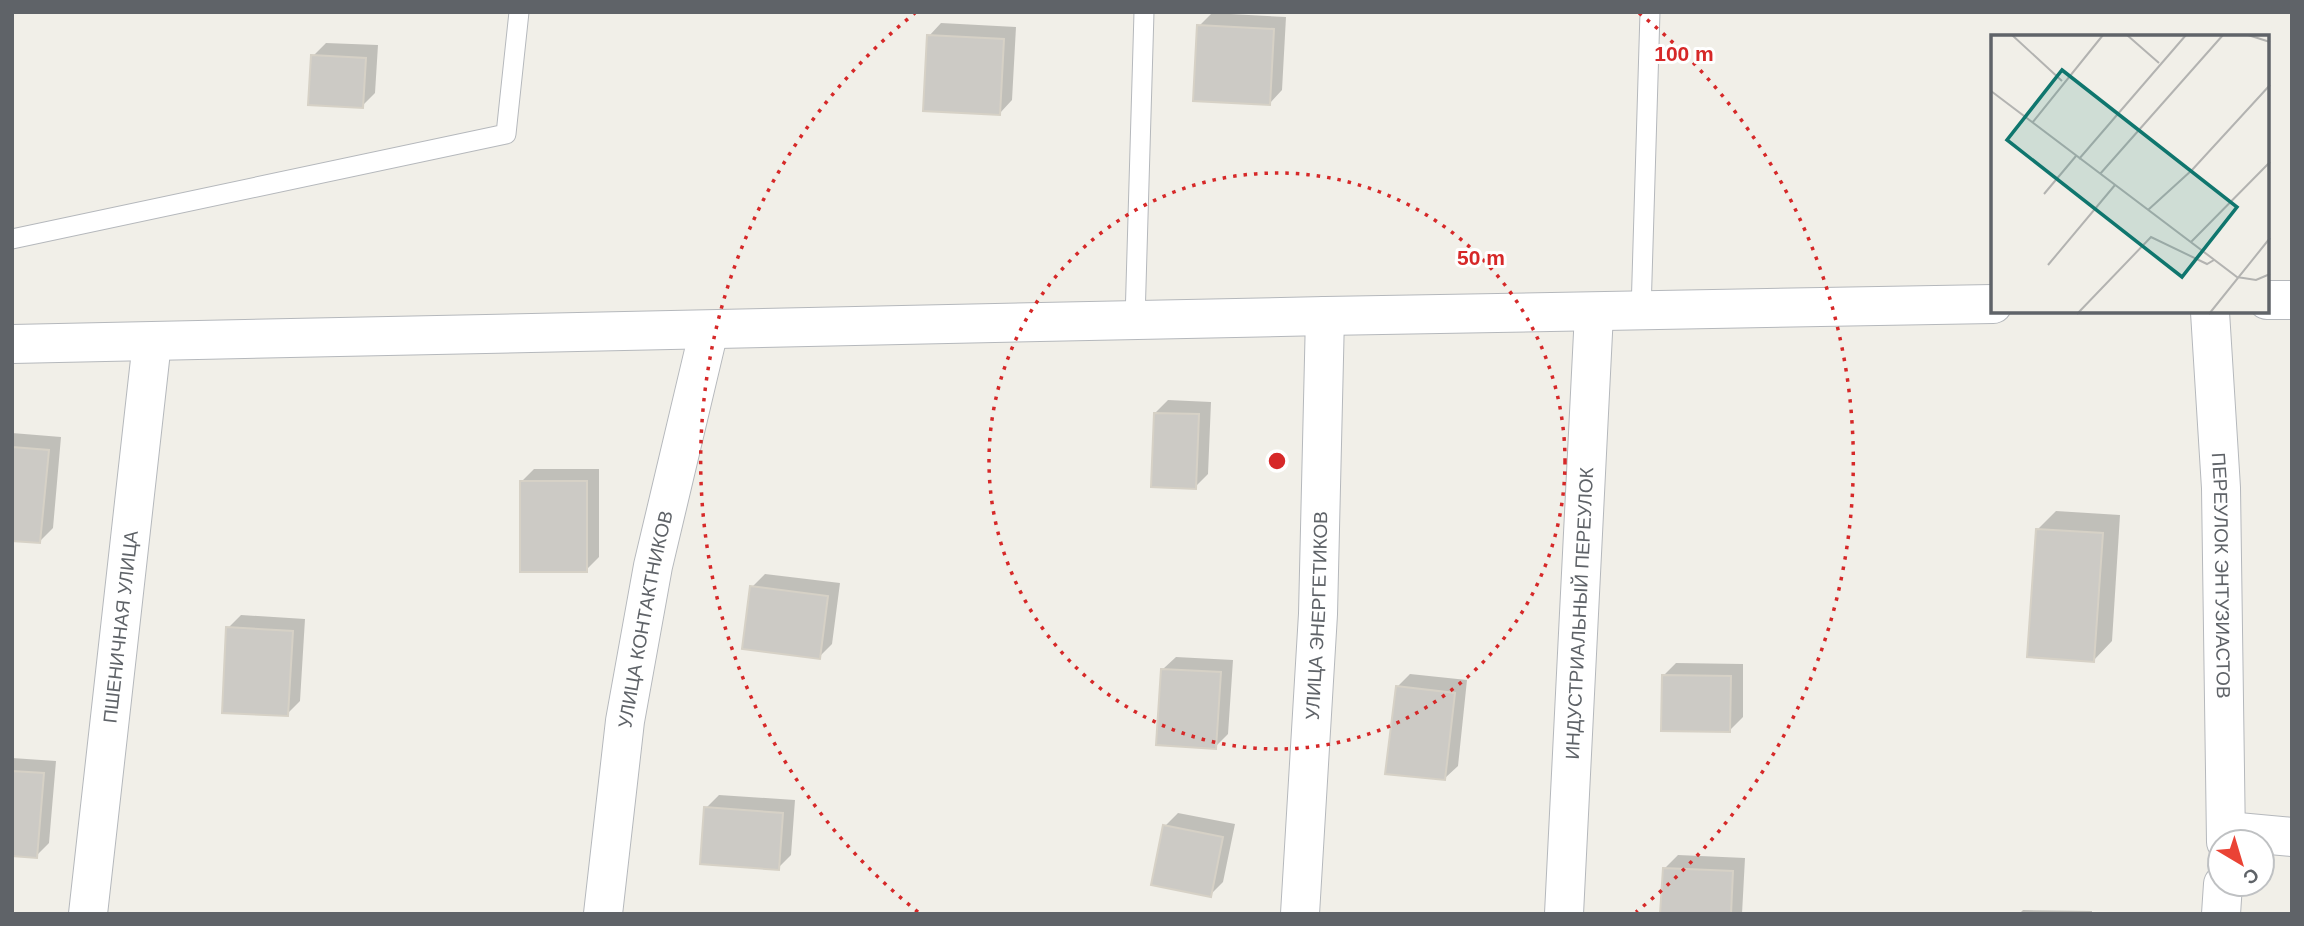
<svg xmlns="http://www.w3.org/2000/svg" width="2304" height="926" font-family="Arial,sans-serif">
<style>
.shadow{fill:#0003}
.building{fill:#cccac5;stroke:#d6d1c6;stroke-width:2}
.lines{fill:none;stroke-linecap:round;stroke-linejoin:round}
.service-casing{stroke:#b5b8bc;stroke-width:21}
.minor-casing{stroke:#b5b8bc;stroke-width:40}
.tertiary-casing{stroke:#b5b8bc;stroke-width:40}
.service{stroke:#fff;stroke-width:19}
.minor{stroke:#fff;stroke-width:38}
.tertiary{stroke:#fff;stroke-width:38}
.ring{fill:none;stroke:#d62828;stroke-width:3.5;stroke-dasharray:3.5 7}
.labels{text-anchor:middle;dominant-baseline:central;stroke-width:6;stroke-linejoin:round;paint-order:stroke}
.street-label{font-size:19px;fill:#5f6368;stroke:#fff}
.inset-road{fill:none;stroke:#b3b3b1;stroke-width:2}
.view{fill:#0f766e;fill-opacity:0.15;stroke:#0f766e;stroke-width:3.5}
.inset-edge{fill:none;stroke:#5f6368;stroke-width:3.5}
.centre{fill:#d62828;stroke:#fff;stroke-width:3.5}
.ring-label{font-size:21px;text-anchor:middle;font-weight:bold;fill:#d62828;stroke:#fff;stroke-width:6;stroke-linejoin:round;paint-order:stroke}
</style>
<rect width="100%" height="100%" fill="#f1efe8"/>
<path class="shadow" d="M1212 13 1286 17 1282 90 1270 103 1199 26Z
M941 23 1016 27 1012 100 1000 113 929 36Z
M326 43 378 45 375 93 362 106 313 56Z
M1168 400 1211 402 1208 474 1195 487 1155 413Z
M12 433 61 437 53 528 40 541 12 539Z
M534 469H599V557L586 570 521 482Z
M2056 511 2120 515 2112 641 2094 660 2037 530Z
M765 574 840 583 832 644 819 657 752 587Z
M241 615 305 619 300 701 287 714 228 628Z
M1176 657 1233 660 1228 734 1215 747 1163 669Z
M1676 663 1743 664V717L1730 730 1663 676Z
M1410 674 1467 680 1458 766 1445 778 1397 687Z
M12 758 56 761 49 843 36 856 12 854Z
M719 795 795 800 791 855 778 868 706 808Z
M1178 813 1235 824 1223 882 1210 895 1165 826Z
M1678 855 1745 858 1742 914H1662L1665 868Z
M2023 910 2092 911V914H2019Z"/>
<path class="building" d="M1197 25 1274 29 1270 105 1193 101Z
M927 35 1004 39 1000 115 923 111Z
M311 55 366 58 363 108 308 105Z
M1154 413 1199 414 1196 489 1151 487Z
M12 447 49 450 40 543 12 541Z
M520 481H587V572H520Z
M2036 529 2103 533 2094 662 2027 657Z
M750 586 828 596 820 659 742 649Z
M226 627 293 631 288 716 222 713Z
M1161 669 1221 672 1216 749 1156 745Z
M1662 675 1731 676 1730 732 1661 731Z
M1396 686 1455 693 1445 780 1385 774Z
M12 771 44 773 37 858 12 856Z
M704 807 783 813 779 870 700 864Z
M1163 825 1223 837 1211 897 1151 885Z
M1663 868 1733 871 1731 914H1660Z"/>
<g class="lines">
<g class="service-casing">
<path id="service" d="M12 239 506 134 519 12
M1641 312 1650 12
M1135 320 1144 12"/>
</g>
<g class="minor-casing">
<g id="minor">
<path id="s1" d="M2210 312 2221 488 2226 842"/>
<path d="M2227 831 2292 837"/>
<path id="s2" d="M88 914 152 342"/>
<path id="s3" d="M603 914 625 721 653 566 709 330"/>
<path id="s4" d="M1300 914 1318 614 1325 316"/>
<path id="s5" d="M1564 914 1594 313"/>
<path d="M2221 914 2223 884"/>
</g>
</g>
<g class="tertiary-casing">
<path id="tertiary" d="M2267 300H2292
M12 344 1325 316 1993 304"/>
</g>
<use href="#service" class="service"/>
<use href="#minor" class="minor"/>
<use href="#tertiary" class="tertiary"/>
</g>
<g class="ring">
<circle cx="1277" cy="461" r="288"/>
<path d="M918 912A576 576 0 0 1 915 13M1639 13A576 576 0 0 1 1636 912"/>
</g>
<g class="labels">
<g class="street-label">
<text stroke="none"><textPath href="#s1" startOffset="264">ПЕРЕУЛОК ЭНТУЗИАСТОВ</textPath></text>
<text stroke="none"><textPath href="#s5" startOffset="301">ИНДУСТРИАЛЬНЫЙ ПЕРЕУЛОК</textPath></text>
<text stroke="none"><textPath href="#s4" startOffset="299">УЛИЦА ЭНЕРГЕТИКОВ</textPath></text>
<text stroke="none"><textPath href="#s3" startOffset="298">УЛИЦА КОНТАКТНИКОВ</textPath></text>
<text stroke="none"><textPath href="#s2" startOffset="289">ПШЕНИЧНАЯ УЛИЦА</textPath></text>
</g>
</g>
<g transform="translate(1991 35)">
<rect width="278" height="278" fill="#f1efe8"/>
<path class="inset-road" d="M21 0 71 46M136 0 168 28M257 0 279 7M0 56 246 242 265 245 279 239M41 88 112 0M88 124 195 0M109 139 232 0M53 159 85 121M157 175 201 135 279 50M200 207 279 127M57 230 124 150M86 279 160 202 216 229 223 225M218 279 279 203"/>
<path class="view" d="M71 35 246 172 191 242 16 105Z"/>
<rect width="278" height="278" class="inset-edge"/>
</g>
<circle cx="1277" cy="461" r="10" class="centre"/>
<g class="ring-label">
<text x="1684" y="61">100 m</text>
<text x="1481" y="265">50 m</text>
</g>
<rect width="2304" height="926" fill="none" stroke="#5f6368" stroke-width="28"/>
<g transform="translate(2241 863) rotate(142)"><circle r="33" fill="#ffffff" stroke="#bfc1c3" stroke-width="2"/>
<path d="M0-5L12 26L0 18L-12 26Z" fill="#ea4335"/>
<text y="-10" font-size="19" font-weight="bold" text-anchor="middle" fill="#5f6368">С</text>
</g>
</svg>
